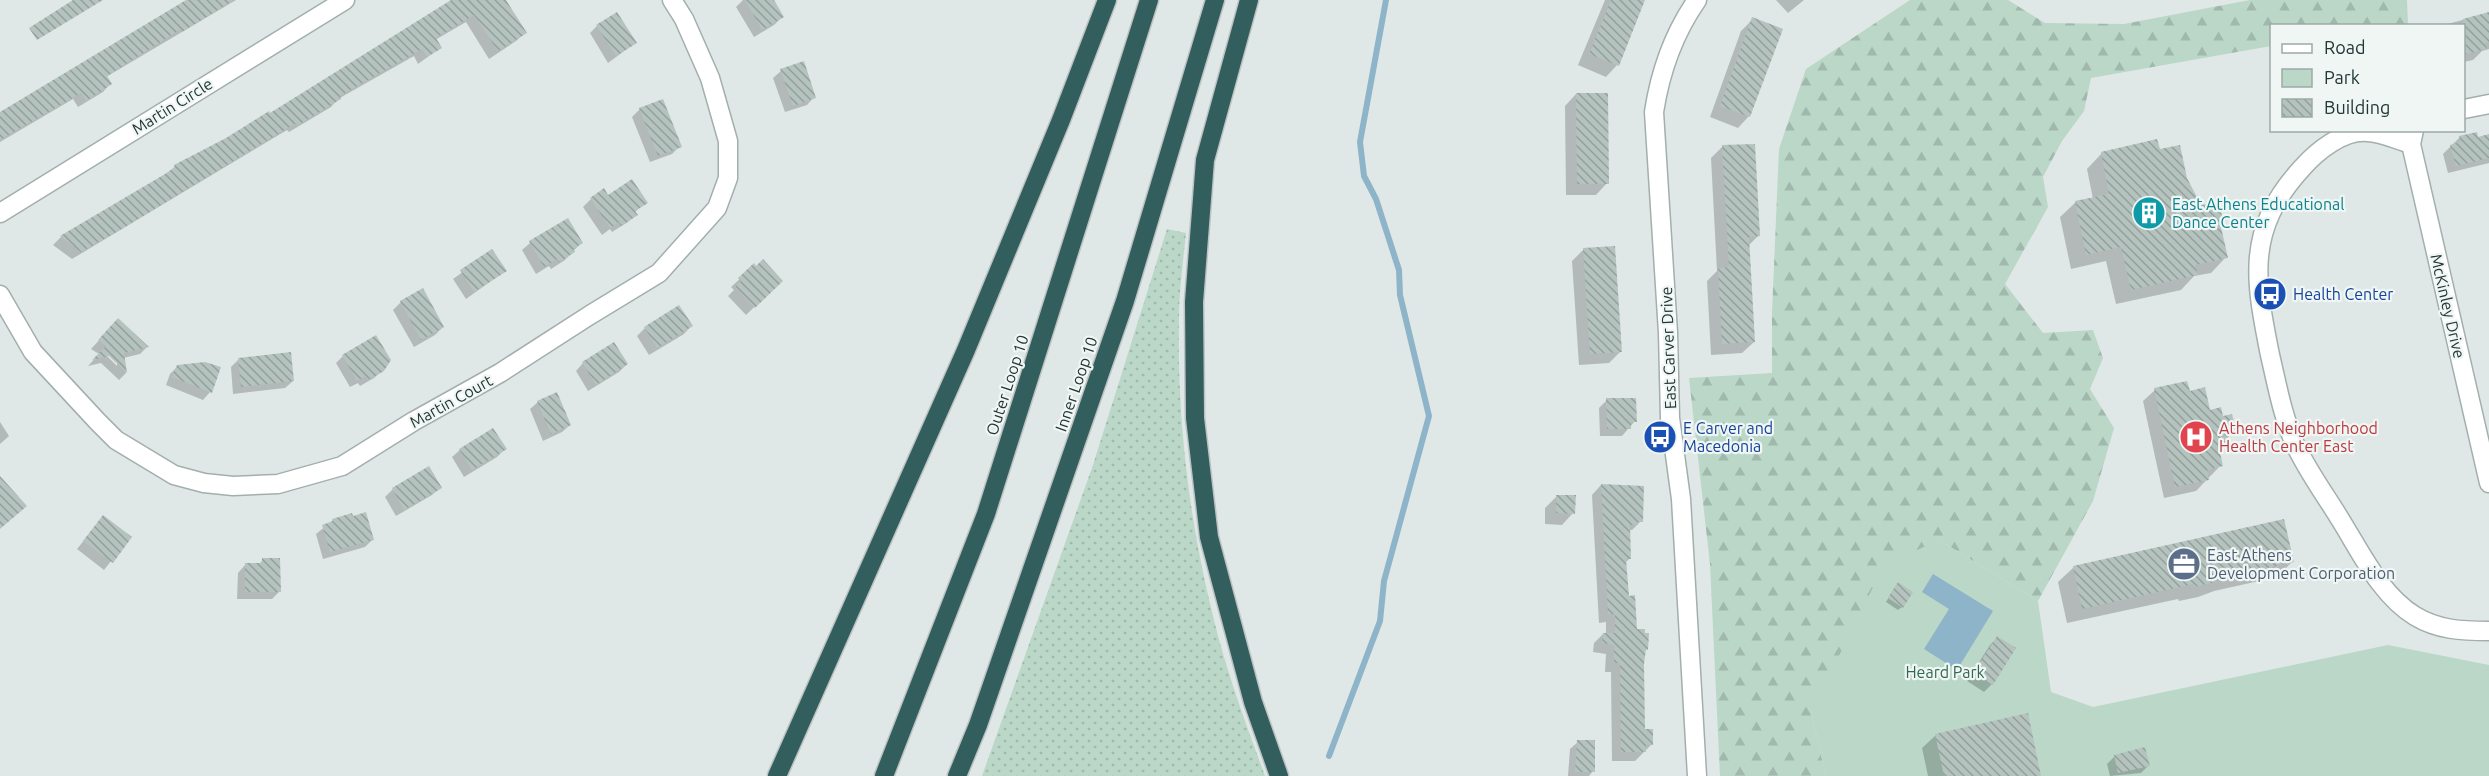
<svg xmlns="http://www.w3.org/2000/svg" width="2489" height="776" font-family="Ubuntu,sans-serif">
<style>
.grass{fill:url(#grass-dots)}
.forest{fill:url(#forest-firs)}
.park{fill:#bad7c8}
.water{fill:#8db4c8}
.shadow{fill:#0003;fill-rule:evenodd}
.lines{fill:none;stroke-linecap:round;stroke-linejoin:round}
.stream{stroke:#8db4c8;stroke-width:6}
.building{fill:url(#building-back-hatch)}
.minor-casing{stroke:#a3afad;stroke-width:21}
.motorway-casing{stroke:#bdc3c2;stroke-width:21}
.minor{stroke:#fff;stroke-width:18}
.motorway{stroke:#325f5e;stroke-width:18}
.labels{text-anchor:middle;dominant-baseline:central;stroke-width:4.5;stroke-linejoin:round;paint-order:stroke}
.street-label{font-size:16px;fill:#223635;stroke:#eff6f4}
.culture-label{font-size:16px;fill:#0d838f;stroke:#eff6f4;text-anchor:start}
.transit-label{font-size:16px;fill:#164399;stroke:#eff6f4;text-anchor:start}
.health-label{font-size:16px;fill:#be3a42;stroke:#eff6f4;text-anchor:start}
.service-label{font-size:16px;fill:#4e5e75;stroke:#eff6f4;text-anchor:start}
.park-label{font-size:16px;fill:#316851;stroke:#eff6f4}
</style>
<defs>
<pattern id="grass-dots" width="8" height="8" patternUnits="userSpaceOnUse" patternTransform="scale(1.5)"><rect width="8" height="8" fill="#bad7c8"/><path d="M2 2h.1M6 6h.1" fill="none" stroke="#a0b9ac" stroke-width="1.8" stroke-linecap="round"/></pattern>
<pattern id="forest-firs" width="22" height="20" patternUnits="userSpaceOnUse" patternTransform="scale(1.5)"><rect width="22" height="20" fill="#bad7c8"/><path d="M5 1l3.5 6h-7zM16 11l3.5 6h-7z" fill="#a0b9ac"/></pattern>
<pattern id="building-back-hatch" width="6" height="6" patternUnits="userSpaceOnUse" patternTransform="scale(1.5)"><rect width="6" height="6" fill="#b5c3bf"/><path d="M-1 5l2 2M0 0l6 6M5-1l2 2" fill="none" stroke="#939f9c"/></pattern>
</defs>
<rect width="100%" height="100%" fill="#dfe8e6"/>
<path class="grass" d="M1167 229 1186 233C1183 262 1179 291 1179 319 1177 419 1189 520 1213 616 1226 671 1246 724 1265 776H982L1093 465Z"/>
<path class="forest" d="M1910 0H2008L2045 23 2124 24 2250 0H2407L2408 25 2272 26 2271 46 2091 78 2084 111 2062 141 2043 177 2048 207 2005 284 2043 333 2093 330 2103 358 2090 389 2114 428 2093 501 2038 601 1939 540 1811 712 1826 776H1720L1710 564 1689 378 1772 373V313L1779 149 1806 69Z"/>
<path class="park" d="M1939 540 2038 601 2051 692 2093 707 2388 645 2489 665V776H1826L1811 712 1884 565Z"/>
<path class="water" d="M1933 574 1993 611 1957 670 1924 649 1949 609 1922 592Z"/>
<path class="shadow" d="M188 0H236L106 77 110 84 103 92 78 107 73 99 0 142V113Z
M454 0H504L525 33 516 41 489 59 466 22 435 40 440 48 418 64 414 56 338 99 331 107 289 132 287 130 72 259 53 245 61 237 167 175 175 166 270 115Z
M743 0H772L782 17 774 25 754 37 736 7Z
M1605 0H1644L1617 65 1606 77 1578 65Z
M1776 0H1804L1788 13Z
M2489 13V49L2482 51 2473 60 2464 62V26H2440Z
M1753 19 1749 116 1738 128 1710 117 1741 31Z
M597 26 635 43 608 63 590 33Z
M781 71 814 97 807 105 785 112 773 78Z
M1576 94 1607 183 1596 195H1566L1565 106Z
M640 109 680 146 672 154 650 162 632 117Z
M2460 137 2489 141V163L2448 173 2443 154Z
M1722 147 1758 236 1748 246 1754 342 1742 353 1711 355 1707 281 1717 271 1711 158Z
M2159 151 2200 207 2220 217 2218 219 2226 257 2211 273 2194 276 2181 290 2116 304 2106 261 2071 269 2060 217 2076 202 2093 199 2087 169 2102 153Z
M591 199 646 202 634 213 636 215 628 222 612 232 610 229 602 235 583 207Z
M530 243H581L565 260 551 269 549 266 536 274 522 250Z
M1584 249 1620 352 1609 363 1579 365 1572 261Z
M492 251 505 271 466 299 453 279Z
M754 266 781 281 746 315 728 296 734 290 731 287Z
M401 302 443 327 435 335 414 347 393 310Z
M118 320 147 347 140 354 123 358 126 373 119 380 101 363 88 366 99 354 91 349ZM105 350 117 362V366L103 352Z
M691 326 684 334 649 355 637 336 645 328Z
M343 356 383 370 374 378 360 386 358 383 350 387 336 363Z
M238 360 293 381 285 388 233 394 231 367Z
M583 363 627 364 619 372 588 391 576 371Z
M178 366 219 368 210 392 203 400 166 385 170 374Z
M2155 390 2188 393 2234 430 2218 450 2221 465 2196 491 2164 498 2143 401Z
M1607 400 1635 421 1622 436H1600L1599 408Z
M538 402 570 425 562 432 543 441 530 409Z
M0 422 9 436 0 444Z
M505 449 497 457 464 477 452 457 460 450Z
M428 468 440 488 432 495 396 516 385 497 393 489Z
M1601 485 1641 521 1632 530H1628L1630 558 1625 563 1627 597 1635 631 1647 649 1644 652 1643 731 1651 745 1635 761H1612L1611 672H1605L1606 654 1593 652 1594 643 1603 634H1606V622L1599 623 1592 495Z
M1557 496 1573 513 1562 525 1545 524V508Z
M103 517 130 537 104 570 77 549Z
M333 520 373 539 365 547 323 559 316 534Z
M263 560 280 591 272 599H237L238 573 245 565H258Z
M2292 562 2277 577 2214 591 2198 597 2179 601 2178 599 2067 623 2058 582 2074 567Z
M1895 587 1902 607 1898 610 1886 602Z
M1997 638 1992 684 1984 692 1967 681 1990 645Z
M1936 735 2040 776H1928L1922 748Z
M1578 742 1593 771 1589 776H1568L1570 749Z
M2115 756 2148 766 2141 773 2110 776 2107 764Z"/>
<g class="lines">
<path class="stream" d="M1329 756 1380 621 1384 581 1429 416 1400 295 1399 270 1376 199 1364 176 1360 142 1386 0"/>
</g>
<path class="building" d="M73 0H103L37 40 29 28Z
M186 0H234L182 32 181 29 107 76 112 84 86 101 81 93 0 140V112Z
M451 0H506L527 33 498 51 474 15 436 38 442 48 427 57 422 49 340 96 341 99 298 125 296 123 120 230 81 252 60 236 165 174 175 167 174 165 226 138 269 111 270 113Z
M745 0H774L784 17 762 30Z
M1611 0H1645L1619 66 1589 54Z
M617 12 637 43 616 56 596 25Z
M2489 12V42L2485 43 2487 49 2463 55V19Z
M1752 17 1783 29 1750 117 1720 106Z
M804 61 816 98 793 106 780 69Z
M1576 93H1608L1609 184H1577Z
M663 99 682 147 658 156 639 108Z
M2477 132 2478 137 2489 134V158L2456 166 2450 145 2461 142 2459 136Z
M2157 139 2160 149 2180 145 2187 178 2201 205 2220 202 2222 217 2219 218 2228 258 2195 265 2198 275 2131 290 2121 247 2086 255 2075 201 2109 194 2101 152Z
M1755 144 1760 236 1749 237 1755 342 1722 344 1718 268 1729 267 1722 145Z
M632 179 648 203 635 211 638 215 621 226 619 222 610 228 590 198 604 188 608 195Z
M568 218 583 243 573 249 575 252 559 262 557 259 544 267 529 241Z
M1615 246 1622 352 1590 354 1583 248Z
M492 249 507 271 474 292 460 270Z
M763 259 783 281 755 308 735 287 741 281 738 278 754 263 756 266Z
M423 288 444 327 421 340 400 301Z
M679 305 693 326 657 348 644 327Z
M118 318 149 347 124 353 127 373 109 356 92 360 106 346 98 340Z
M376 335 391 360 384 371 368 380 366 376 357 381 342 355Z
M614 342 628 364 596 385 582 362Z
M291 352 294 381 241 387 238 358Z
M205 362 221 367 212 393 172 377 177 365Z
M2187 381 2190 391 2205 387 2210 410 2221 407 2223 416 2232 414 2236 430 2226 433 2228 442 2218 444 2223 466 2207 470 2209 480 2175 487 2154 388Z
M557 392 571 425 551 434 537 401Z
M1606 398H1636L1637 422H1631V429H1607Z
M493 428 507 449 472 470 459 449Z
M429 466 442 488 404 510 392 488Z
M0 476 27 506 0 529Z
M1601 484 1644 486 1643 522H1637L1636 525H1630L1631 559H1626L1629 596 1635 595 1637 629H1645V633H1649L1648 650 1646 649 1644 664 1645 729H1653V745H1646V752H1621L1620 663H1614V645L1602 643 1603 633H1615V614H1608Z
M1556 495H1576L1575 514 1556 513Z
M366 512 374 540 330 552 322 525 333 521 332 519 352 513 353 516Z
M103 515 132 537 113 563 83 541Z
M2284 519 2294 562 2231 576 2214 580 2215 582 2194 587 2193 584 2082 609 2073 566Z
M262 558H280L281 592H245V563H262Z
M1898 582 1913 592 1903 608 1888 598Z
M1997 636 2016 648 1993 685 1973 673Z
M2028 713 2041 776H1944L1935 734Z
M1577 740H1595V772H1575Z
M2145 747 2150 766 2118 773 2114 755Z"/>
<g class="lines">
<g class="minor-casing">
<path id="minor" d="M1697 0C1674 33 1660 73 1654 112L1668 333 1670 418 1681 499 1697 776
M2464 109 2489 104
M2414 130 2411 144 2489 483
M2411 144C2397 140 2381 132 2367 132 2343 130 2317 151 2302 168 2245 230 2255 280 2270 355 2277 385 2282 413 2294 442 2307 471 2327 497 2343 524 2362 555 2382 596 2415 616 2438 630 2462 631 2489 631
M0 213 345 0
M0 295 33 352 98 422 116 440 174 475 204 483 233 486 278 484 342 466 414 421 500 373 590 315 659 273 717 208 728 178V141L710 78 684 19 672 0"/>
</g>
<g class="motorway-casing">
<path id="motorway" d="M1249 0 1205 160 1194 302 1195 418 1209 537 1253 702 1279 776
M777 776 966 350 1061 120 1107 0
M884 776 986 514 1149 0
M957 776 978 725 1125 301 1215 0"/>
</g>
<use href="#minor" class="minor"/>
<use href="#motorway" class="motorway"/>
</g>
<defs>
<g id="building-disc" transform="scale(1.725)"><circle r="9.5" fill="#0f9aa8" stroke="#eff6f4"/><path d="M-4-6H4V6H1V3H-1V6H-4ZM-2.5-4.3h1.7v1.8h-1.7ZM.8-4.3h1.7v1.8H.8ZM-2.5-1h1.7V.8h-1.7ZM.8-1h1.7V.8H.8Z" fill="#fff"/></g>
<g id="bus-disc" transform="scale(1.725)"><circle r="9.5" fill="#1a4fb4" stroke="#eff6f4"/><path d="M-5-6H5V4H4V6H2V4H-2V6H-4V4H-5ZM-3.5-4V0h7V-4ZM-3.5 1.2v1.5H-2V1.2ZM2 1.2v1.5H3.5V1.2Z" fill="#fff"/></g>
<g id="hospital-disc" transform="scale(1.725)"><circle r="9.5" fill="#e0444e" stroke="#eff6f4"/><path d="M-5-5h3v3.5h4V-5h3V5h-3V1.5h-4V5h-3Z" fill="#fff"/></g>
<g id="office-disc" transform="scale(1.725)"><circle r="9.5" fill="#5c6f8a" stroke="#eff6f4"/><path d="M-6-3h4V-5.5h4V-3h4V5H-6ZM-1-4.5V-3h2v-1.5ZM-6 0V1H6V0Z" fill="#fff"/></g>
</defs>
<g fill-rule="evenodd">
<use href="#building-disc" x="2149" y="213"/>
<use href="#bus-disc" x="2270" y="294"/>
<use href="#bus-disc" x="1660" y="437"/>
<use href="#hospital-disc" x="2196" y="437"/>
<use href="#office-disc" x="2184" y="564"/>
</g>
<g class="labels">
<g class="street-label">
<text transform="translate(172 106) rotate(-32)">Martin Circle</text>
<text transform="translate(2448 306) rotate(77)">McKinley Drive</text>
<text transform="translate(1668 348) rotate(-92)">East Carver Drive</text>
<text transform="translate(1076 384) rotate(-71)">Inner Loop 10</text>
<text transform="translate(1007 385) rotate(-72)">Outer Loop 10</text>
<text transform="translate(451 401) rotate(-29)">Martin Court</text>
</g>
<g class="culture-label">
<text x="2172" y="204">East Athens Educational<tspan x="2172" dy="18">Dance Center</tspan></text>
</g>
<g class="transit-label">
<text x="2293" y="294">Health Center</text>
<text x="1683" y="428">E Carver and<tspan x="1683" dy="18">Macedonia</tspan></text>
</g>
<g class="health-label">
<text x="2219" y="428">Athens Neighborhood<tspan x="2219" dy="18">Health Center East</tspan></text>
</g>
<g class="service-label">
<text x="2207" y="555">East Athens<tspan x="2207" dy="18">Development Corporation</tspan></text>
</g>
<g class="park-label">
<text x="1945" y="672">Heard Park</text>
</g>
</g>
<rect x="2270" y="24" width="195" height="108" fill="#eff6f4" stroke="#9da9a8" stroke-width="1.5"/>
<rect x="2282" y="44" width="30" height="9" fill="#ffffff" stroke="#9da9a8" stroke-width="1.5"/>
<text x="2324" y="54" font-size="18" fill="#223635">Road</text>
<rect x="2282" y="69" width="30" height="18" fill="#bad7c8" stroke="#9da9a8" stroke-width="1.5"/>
<text x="2324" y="84" font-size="18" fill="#223635">Park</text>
<rect x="2282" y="99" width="30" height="18" fill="url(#building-back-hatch)" stroke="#9da9a8" stroke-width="1.5"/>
<text x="2324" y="114" font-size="18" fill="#223635">Building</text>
</svg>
